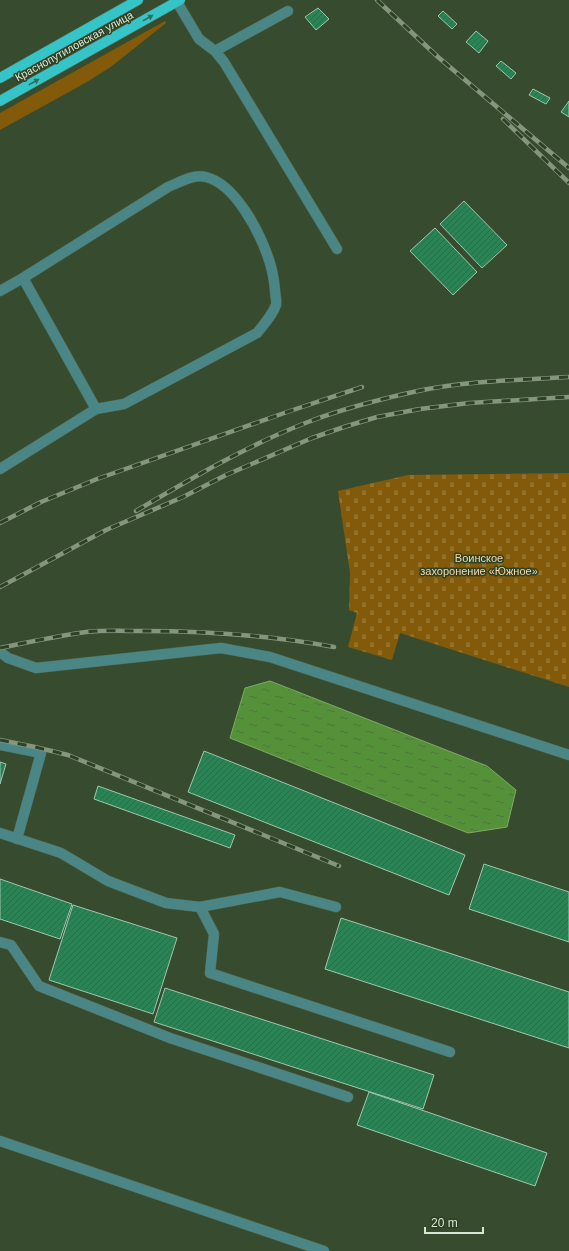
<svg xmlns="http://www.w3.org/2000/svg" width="569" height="1251" font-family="Arial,sans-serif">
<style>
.green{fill:#835a09}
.cemetery{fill:url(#cemetery-stones)}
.water{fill:url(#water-ripples);stroke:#7daa67}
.building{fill:url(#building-hatch);stroke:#a0c7ae}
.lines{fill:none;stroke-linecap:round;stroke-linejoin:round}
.minor-casing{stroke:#54684c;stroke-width:11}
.major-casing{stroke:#54684c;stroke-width:11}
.minor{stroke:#4b8687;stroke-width:10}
.major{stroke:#35c4c7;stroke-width:10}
.rail-casing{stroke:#85967e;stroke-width:4.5}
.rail{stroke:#2d4124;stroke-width:3;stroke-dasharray:9;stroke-linecap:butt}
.oneway{fill:#306f5d}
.labels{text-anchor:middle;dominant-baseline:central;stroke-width:3;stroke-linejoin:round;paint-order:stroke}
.street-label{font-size:11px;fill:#d9e6d4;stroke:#2d4124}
.park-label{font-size:11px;fill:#f6d7ab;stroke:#2d4124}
</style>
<defs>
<pattern id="cemetery-stones" width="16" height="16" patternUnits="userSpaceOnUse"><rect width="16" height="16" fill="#835a09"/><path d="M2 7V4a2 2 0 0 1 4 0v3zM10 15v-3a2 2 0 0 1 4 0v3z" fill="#94722c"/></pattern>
<pattern id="water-ripples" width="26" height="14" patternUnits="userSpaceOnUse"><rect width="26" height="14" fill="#559138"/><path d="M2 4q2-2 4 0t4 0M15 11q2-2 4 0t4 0" fill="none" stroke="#4e763b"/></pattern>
<pattern id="building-hatch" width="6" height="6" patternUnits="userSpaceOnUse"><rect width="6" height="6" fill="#2b8255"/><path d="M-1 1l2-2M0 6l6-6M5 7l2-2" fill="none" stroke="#35674c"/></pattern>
</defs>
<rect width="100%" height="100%" fill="#374c2e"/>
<path class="green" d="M165 21 166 23 112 66 87 82 0 130V113Z"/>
<path class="cemetery" d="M569 473V687L400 633 392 660 348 647 357 613 349 610 350 573 338 491 408 475Z"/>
<path class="water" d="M270 681 487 766 516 790 507 827 468 833 230 738 245 688Z"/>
<path class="building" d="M318 8 329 19 316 30 305 17Z
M443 11 457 24 452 29 438 16Z
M476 31 488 41 479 53 466 42Z
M501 61 516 73 511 79 496 66Z
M533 89 550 98 546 104 529 95Z
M569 101V117L561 112Z
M464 201 507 245 482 268 440 224Z
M435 228 477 272 453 295 410 251Z
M204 751 465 855 449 895 188 792Z
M0 762 6 764 0 784Z
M98 786 235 835 230 848 94 799Z
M484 864 569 892V942L469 909Z
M0 879 72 904 60 939 0 919Z
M73 905 177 938 153 1014 49 980Z
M341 918 569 992V1048L325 969Z
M165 988 434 1075 423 1109 154 1022Z
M369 1092 547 1153 535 1186 357 1125Z"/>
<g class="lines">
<g class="minor-casing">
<path id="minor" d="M177 2 199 39 215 51 224 62 337 249
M215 51 288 11
M0 291 23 278 168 187C180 182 193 174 206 177 235 184 259 231 268 257 272 268 274 279 275 290 275 295 277 301 276 305 272 316 264 324 257 333L124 404 96 409 23 278
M0 469 96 409
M0 652 8 658 36 668 221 648 270 657 569 755
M0 745 41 753 17 839
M0 833 61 853 108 881 166 903 200 907 280 892 336 907
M200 907 214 934 210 973 450 1052
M0 942 11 945 39 986 170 1038 348 1097
M0 1141 324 1251"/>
</g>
<g class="major-casing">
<path id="major" d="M0 78 138 0
M0 101 180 0"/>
</g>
<use href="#minor" class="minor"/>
<use href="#major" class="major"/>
<g class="rail-casing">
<path id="rail" d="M377 0 438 57 569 168
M503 119 569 183
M136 511C192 478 248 445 308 422 342 409 377 400 413 392 464 381 517 380 569 377
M0 523 41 502 97 479 290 411 362 387
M0 587 106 530 183 497 226 475 312 438 344 427 377 417 420 409 469 403 569 397
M0 648C29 642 57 636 86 632 104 630 123 631 141 631 205 631 270 635 334 647
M0 740 35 747 68 755 339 866"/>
</g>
<use href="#rail" class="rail"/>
</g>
<defs><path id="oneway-solid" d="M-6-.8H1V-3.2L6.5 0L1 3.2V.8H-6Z"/></defs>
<g class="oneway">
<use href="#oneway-solid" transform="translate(148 18) rotate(-29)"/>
<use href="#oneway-solid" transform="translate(34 82) rotate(-29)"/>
</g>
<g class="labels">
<g class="street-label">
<text transform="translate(74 46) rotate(-29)">Краснопутиловская улица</text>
</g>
<g class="park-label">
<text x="479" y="558">Воинское<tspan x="479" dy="13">захоронение «Южное»</tspan></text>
</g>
</g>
<path d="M425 1227v6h58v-6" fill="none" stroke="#d9e6d4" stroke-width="2"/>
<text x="431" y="1227" font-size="12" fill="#d9e6d4" stroke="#2d4124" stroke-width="3" paint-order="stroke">20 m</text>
</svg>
